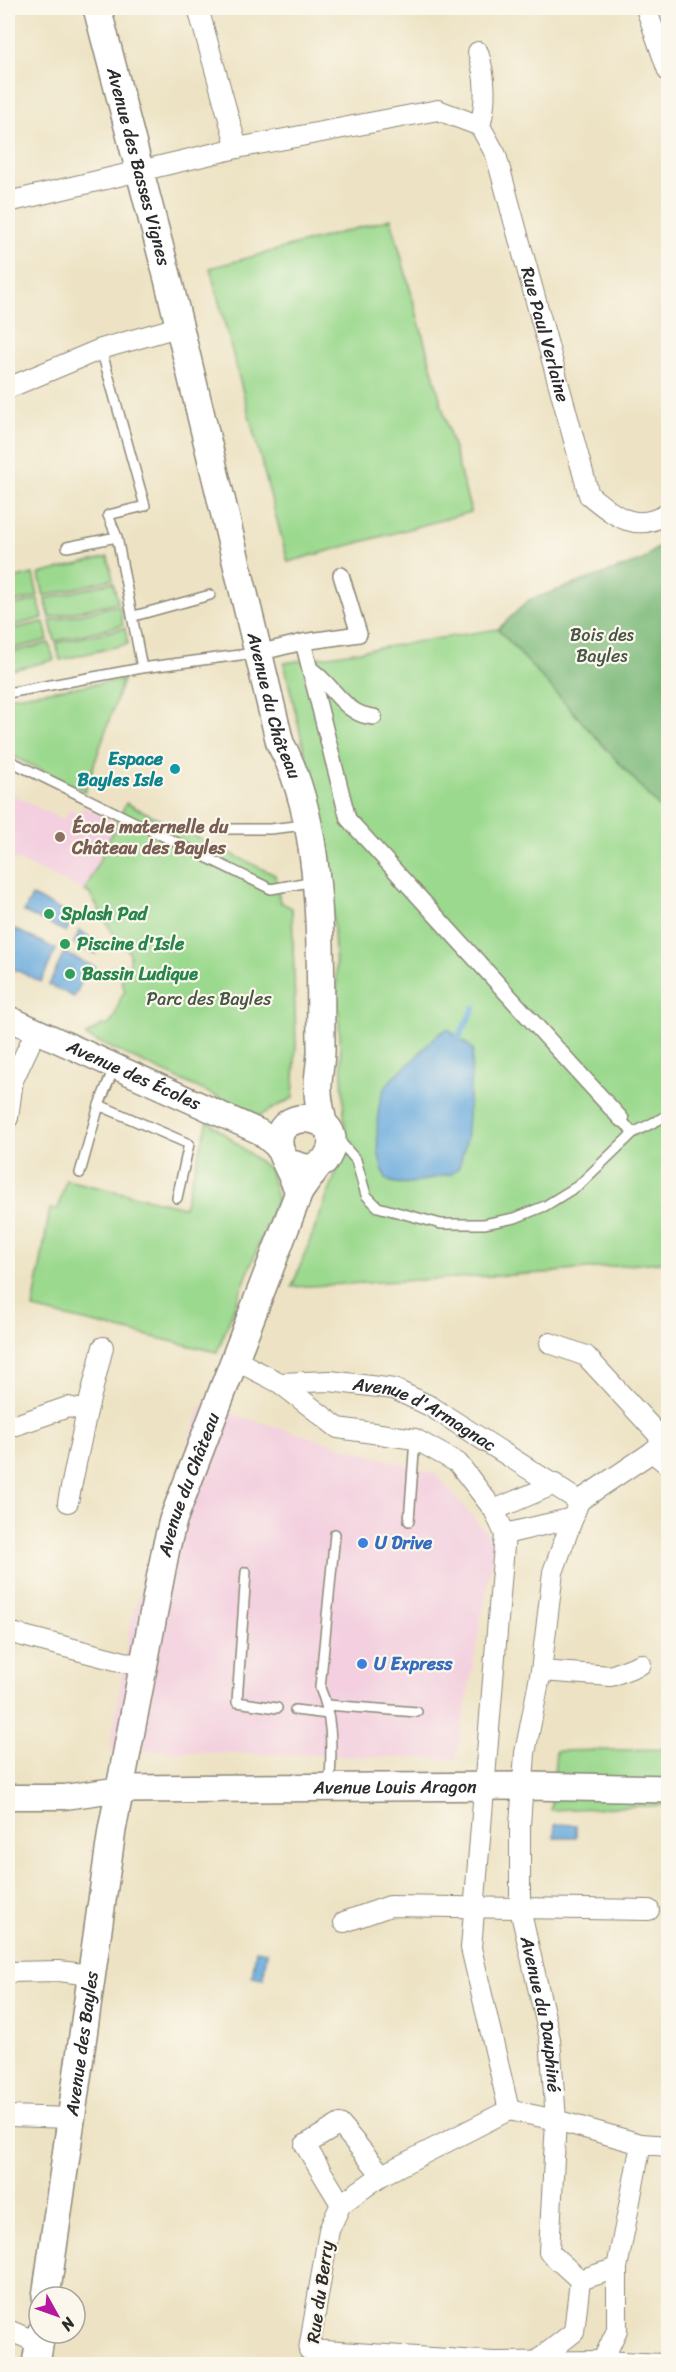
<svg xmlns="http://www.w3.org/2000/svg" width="676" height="2372" font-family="Sriracha,sans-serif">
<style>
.built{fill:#f3cfdf}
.green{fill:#9bd98e;stroke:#63825c;stroke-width:1.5}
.forest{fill:#7cb979;stroke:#547252;stroke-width:1.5}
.water{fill:#69aadd;stroke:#4a6a84;stroke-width:1.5}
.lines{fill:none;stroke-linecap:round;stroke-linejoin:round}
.stream{stroke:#69aadd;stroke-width:6}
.service-casing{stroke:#8c8778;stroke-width:12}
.pedestrian-casing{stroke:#8c8778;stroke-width:18}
.minor-casing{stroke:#8c8778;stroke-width:22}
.tertiary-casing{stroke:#8c8778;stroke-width:27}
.secondary-casing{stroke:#8c8778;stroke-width:30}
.service{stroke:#fff;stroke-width:9}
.pedestrian{stroke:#fff;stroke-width:15}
.minor{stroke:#fff;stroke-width:20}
.tertiary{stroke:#fff;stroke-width:24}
.secondary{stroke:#fff;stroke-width:27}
.culture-dot{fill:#0f9aa8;stroke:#fbf7ec;stroke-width:2}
.education-dot{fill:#8d6e63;stroke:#fbf7ec;stroke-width:2}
.leisure-dot{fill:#2e9e5b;stroke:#fbf7ec;stroke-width:2}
.shop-dot{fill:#3f7fe0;stroke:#fbf7ec;stroke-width:2}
.labels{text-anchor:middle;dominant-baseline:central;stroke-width:4.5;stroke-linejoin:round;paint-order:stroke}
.street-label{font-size:18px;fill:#2b2b2b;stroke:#fbf7ec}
.park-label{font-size:18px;fill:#475644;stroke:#fbf7ec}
.culture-label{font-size:18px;font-weight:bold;fill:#0d838f;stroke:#fbf7ec;text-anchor:end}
.education-label{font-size:18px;font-weight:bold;fill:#785e54;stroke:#fbf7ec;text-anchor:start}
.leisure-label{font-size:18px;font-weight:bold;fill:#27864d;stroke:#fbf7ec;text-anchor:start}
.shop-label{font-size:18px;font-weight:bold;fill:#366cbe;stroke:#fbf7ec;text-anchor:start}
</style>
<rect width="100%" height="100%" fill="#fbf7ec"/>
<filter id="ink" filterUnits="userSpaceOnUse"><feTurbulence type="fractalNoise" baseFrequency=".0167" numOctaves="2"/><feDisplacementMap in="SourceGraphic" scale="12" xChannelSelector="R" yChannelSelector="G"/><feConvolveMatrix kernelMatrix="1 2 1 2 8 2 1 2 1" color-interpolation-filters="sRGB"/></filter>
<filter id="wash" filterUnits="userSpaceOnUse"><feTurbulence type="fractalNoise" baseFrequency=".008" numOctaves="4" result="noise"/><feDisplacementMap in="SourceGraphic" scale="24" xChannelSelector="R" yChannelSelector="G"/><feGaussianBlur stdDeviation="1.35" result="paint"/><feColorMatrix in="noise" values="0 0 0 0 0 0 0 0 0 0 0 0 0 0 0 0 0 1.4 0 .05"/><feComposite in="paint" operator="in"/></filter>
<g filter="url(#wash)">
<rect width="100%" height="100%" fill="#ede3c4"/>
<path class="built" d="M8 792 63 820 69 809 80 813 84 807 119 824 85 891 8 856Z
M201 1405 435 1474 495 1542 456 1759 110 1750 130 1624Z"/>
<path class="green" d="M391 219 471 512 288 562 210 268Z
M108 557 113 579 44 596 39 574Z
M33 574 38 596 8 604V580Z
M113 582 118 602 50 618 45 599Z
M38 599 43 618 8 627V607Z
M119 605 123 625 55 641 50 621Z
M44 622 48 640 8 650V630Z
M125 628 128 644 60 660 56 643Z
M498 629 668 817V1261L545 1273 292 1287 346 1148 330 861 284 663Z
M49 643 54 660 8 671V653Z
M123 680 85 791 8 754V697Z
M126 803 275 875 280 902 292 908 296 1044 293 1098 259 1116 85 1036 102 1025 107 1026C118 1018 116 1001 125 991L121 980C128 972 134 958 127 949 124 947 122 945 122 941L117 939 116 934H113L90 894 85 891Z
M208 1121 270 1170 277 1198 217 1352 33 1309 50 1209H58L66 1180 184 1207Z
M668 1749V1805L551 1810 556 1751Z"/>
<path class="forest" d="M668 538V817L498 629 529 600 643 560Z"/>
<path class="water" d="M32 896 73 916 66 932 24 912Z
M8 926 56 949 41 982 8 966Z
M80 930 94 941 96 954 74 943Z
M64 953 95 967 92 975 86 973 74 997 49 985Z
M448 1029 473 1049 466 1142 459 1167 452 1174C432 1176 406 1190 387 1180 375 1158 373 1106 387 1085 394 1074 408 1066 417 1056 429 1044 432 1036 448 1029Z
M555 1824 576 1825V1837H554Z
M256 1950 267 1952 263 1979 252 1977Z"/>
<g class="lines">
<path class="stream" d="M459 1037 474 1008"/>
</g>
</g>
<g filter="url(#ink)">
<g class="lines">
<g class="service-casing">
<path id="service" d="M101 349 145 506 108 515 117 537
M67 547 117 537 142 668
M134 616 210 595
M8 693 142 668 255 653
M8 760 271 889 314 881
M221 829H270L305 825
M99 1105 189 1144 177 1198
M633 1133 668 1115
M335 1144 343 1145 356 1160 366 1195 378 1207 441 1224H484L515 1218 545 1206 579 1185 633 1133 621 1119
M80 1173 99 1105 114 1068
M409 1521 415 1439
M246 1572 237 1702 277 1708
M327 1705 417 1712
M295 1710 328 1714
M330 1785C331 1751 334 1720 320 1688L335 1534"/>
</g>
<g class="pedestrian-casing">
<path id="pedestrian" d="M303 642 348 819 621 1119
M258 653 303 642 359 634 341 575
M310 669C333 684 345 716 374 717"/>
</g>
<g class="minor-casing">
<g id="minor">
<path d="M198 8 237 148"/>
<path d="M646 8 668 71"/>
<path d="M478 52C486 77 487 101 480 126"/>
<path id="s1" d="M8 202 237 148 438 110 480 126 496 155 589 495C615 516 636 534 668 513"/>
<path d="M8 388 101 349 178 327"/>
<path d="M8 1118 13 1080 36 1031"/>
<path d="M550 1343 586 1356 664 1441"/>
<path d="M235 1360 280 1383"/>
<path d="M87 1411 103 1347"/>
<path d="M8 1423 16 1425 68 1407 87 1411 68 1502"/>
<path d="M652 1452 668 1465"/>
<path d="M579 1501 652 1452 668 1437"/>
<path d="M494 1510 555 1484"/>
<path d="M505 1534 573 1518"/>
<path d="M8 1632 143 1667"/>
<path d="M541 1671 611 1676 641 1664"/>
<path d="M344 1922 390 1906 649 1910"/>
<path d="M8 1972 59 1971 91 1975"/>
<path d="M509 2110 382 2175 341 2204 329 2230 309 2350 494 2362 604 2361 661 2364"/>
<path d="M8 2116 71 2118"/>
<path d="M641 2144 668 2146"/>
<path d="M341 2204 305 2145 340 2124 382 2175"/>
<path d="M580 2280 617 2268"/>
<path d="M8 2330 39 2343"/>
<path id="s2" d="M533 2364 574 2332 580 2280 549 2252 556 2120 509 2110 471 1948 505 1534 494 1510 458 1463 415 1439 338 1428 280 1383 330 1381 394 1389 430 1406 579 1501 553 1572 541 1671 525 1753 520 1825V1909L550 2039 556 2120 641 2144 617 2268V2330L601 2364"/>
</g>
</g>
<g class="tertiary-casing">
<g id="tertiary">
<path id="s3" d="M8 1018 260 1132 280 1149"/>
<path d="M8 1797H65L121 1789"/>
</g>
</g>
<g class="secondary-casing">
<g id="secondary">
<path id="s4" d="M97 8 168 279 280 743C325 824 320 953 321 1045 322 1060 317 1076 318 1091 318 1101 321 1112 323 1123"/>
<path d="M288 1163 309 1169 324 1162C359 1111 268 1103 280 1149 283 1159 295 1180 299 1192"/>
<path id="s5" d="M121 1789 530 1786 668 1789"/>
<path id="s6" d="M46 2297 112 1830 166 1548 173 1520 299 1192 316 1168"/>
<path d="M36 2364 41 2333"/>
</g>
</g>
<use href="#service" class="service"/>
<use href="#pedestrian" class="pedestrian"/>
<use href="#minor" class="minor"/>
<use href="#tertiary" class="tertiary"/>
<use href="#secondary" class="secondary"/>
</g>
</g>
<circle class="culture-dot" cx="175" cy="769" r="6"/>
<circle class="education-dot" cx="60" cy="837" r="6"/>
<g class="leisure-dot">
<circle cx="49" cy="914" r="6"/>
<circle cx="65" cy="944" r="6"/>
<circle cx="70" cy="974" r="6"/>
</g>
<g class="shop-dot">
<circle cx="363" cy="1543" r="6"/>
<circle cx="362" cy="1664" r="6"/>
</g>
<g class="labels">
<g class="street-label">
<text stroke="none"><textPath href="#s4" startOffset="164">Avenue des Basses Vignes</textPath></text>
<text stroke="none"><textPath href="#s1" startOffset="704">Rue Paul Verlaine</textPath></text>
<text stroke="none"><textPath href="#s4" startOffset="720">Avenue du Château</textPath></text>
<text stroke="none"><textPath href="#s3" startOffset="138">Avenue des Écoles</textPath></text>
<text stroke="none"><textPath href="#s2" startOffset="1346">Avenue d'Armagnac</textPath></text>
<text stroke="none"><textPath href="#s6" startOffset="826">Avenue du Château</textPath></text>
<text stroke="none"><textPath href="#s5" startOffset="274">Avenue Louis Aragon</textPath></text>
<text stroke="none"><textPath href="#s2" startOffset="2048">Avenue du Dauphiné</textPath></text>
<text stroke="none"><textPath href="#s6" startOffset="256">Avenue des Bayles</textPath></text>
<text transform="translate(320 2292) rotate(-82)">Rue du Berry</text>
</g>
<g class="park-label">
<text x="602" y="635">Bois des<tspan x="602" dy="21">Bayles</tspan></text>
<text x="209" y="999">Parc des Bayles</text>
</g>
<g class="culture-label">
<text x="163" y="759">Espace<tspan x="163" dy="21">Bayles Isle</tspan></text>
</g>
<g class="education-label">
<text x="72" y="827">École maternelle du<tspan x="72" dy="21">Château des Bayles</tspan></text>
</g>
<g class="leisure-label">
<text x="61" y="914">Splash Pad</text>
<text x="77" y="944">Piscine d'Isle</text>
<text x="82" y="974">Bassin Ludique</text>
</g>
<g class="shop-label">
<text x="375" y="1543">U Drive</text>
<text x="374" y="1664">U Express</text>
</g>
</g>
<rect width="676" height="2372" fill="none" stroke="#fbf7ec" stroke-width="30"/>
<g transform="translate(57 2315) rotate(130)"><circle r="28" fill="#fbf7ec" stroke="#a8a59f" stroke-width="1.5"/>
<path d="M0-4.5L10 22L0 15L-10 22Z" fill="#b5179e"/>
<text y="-9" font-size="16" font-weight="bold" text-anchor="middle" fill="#2b2b2b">N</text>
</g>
</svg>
